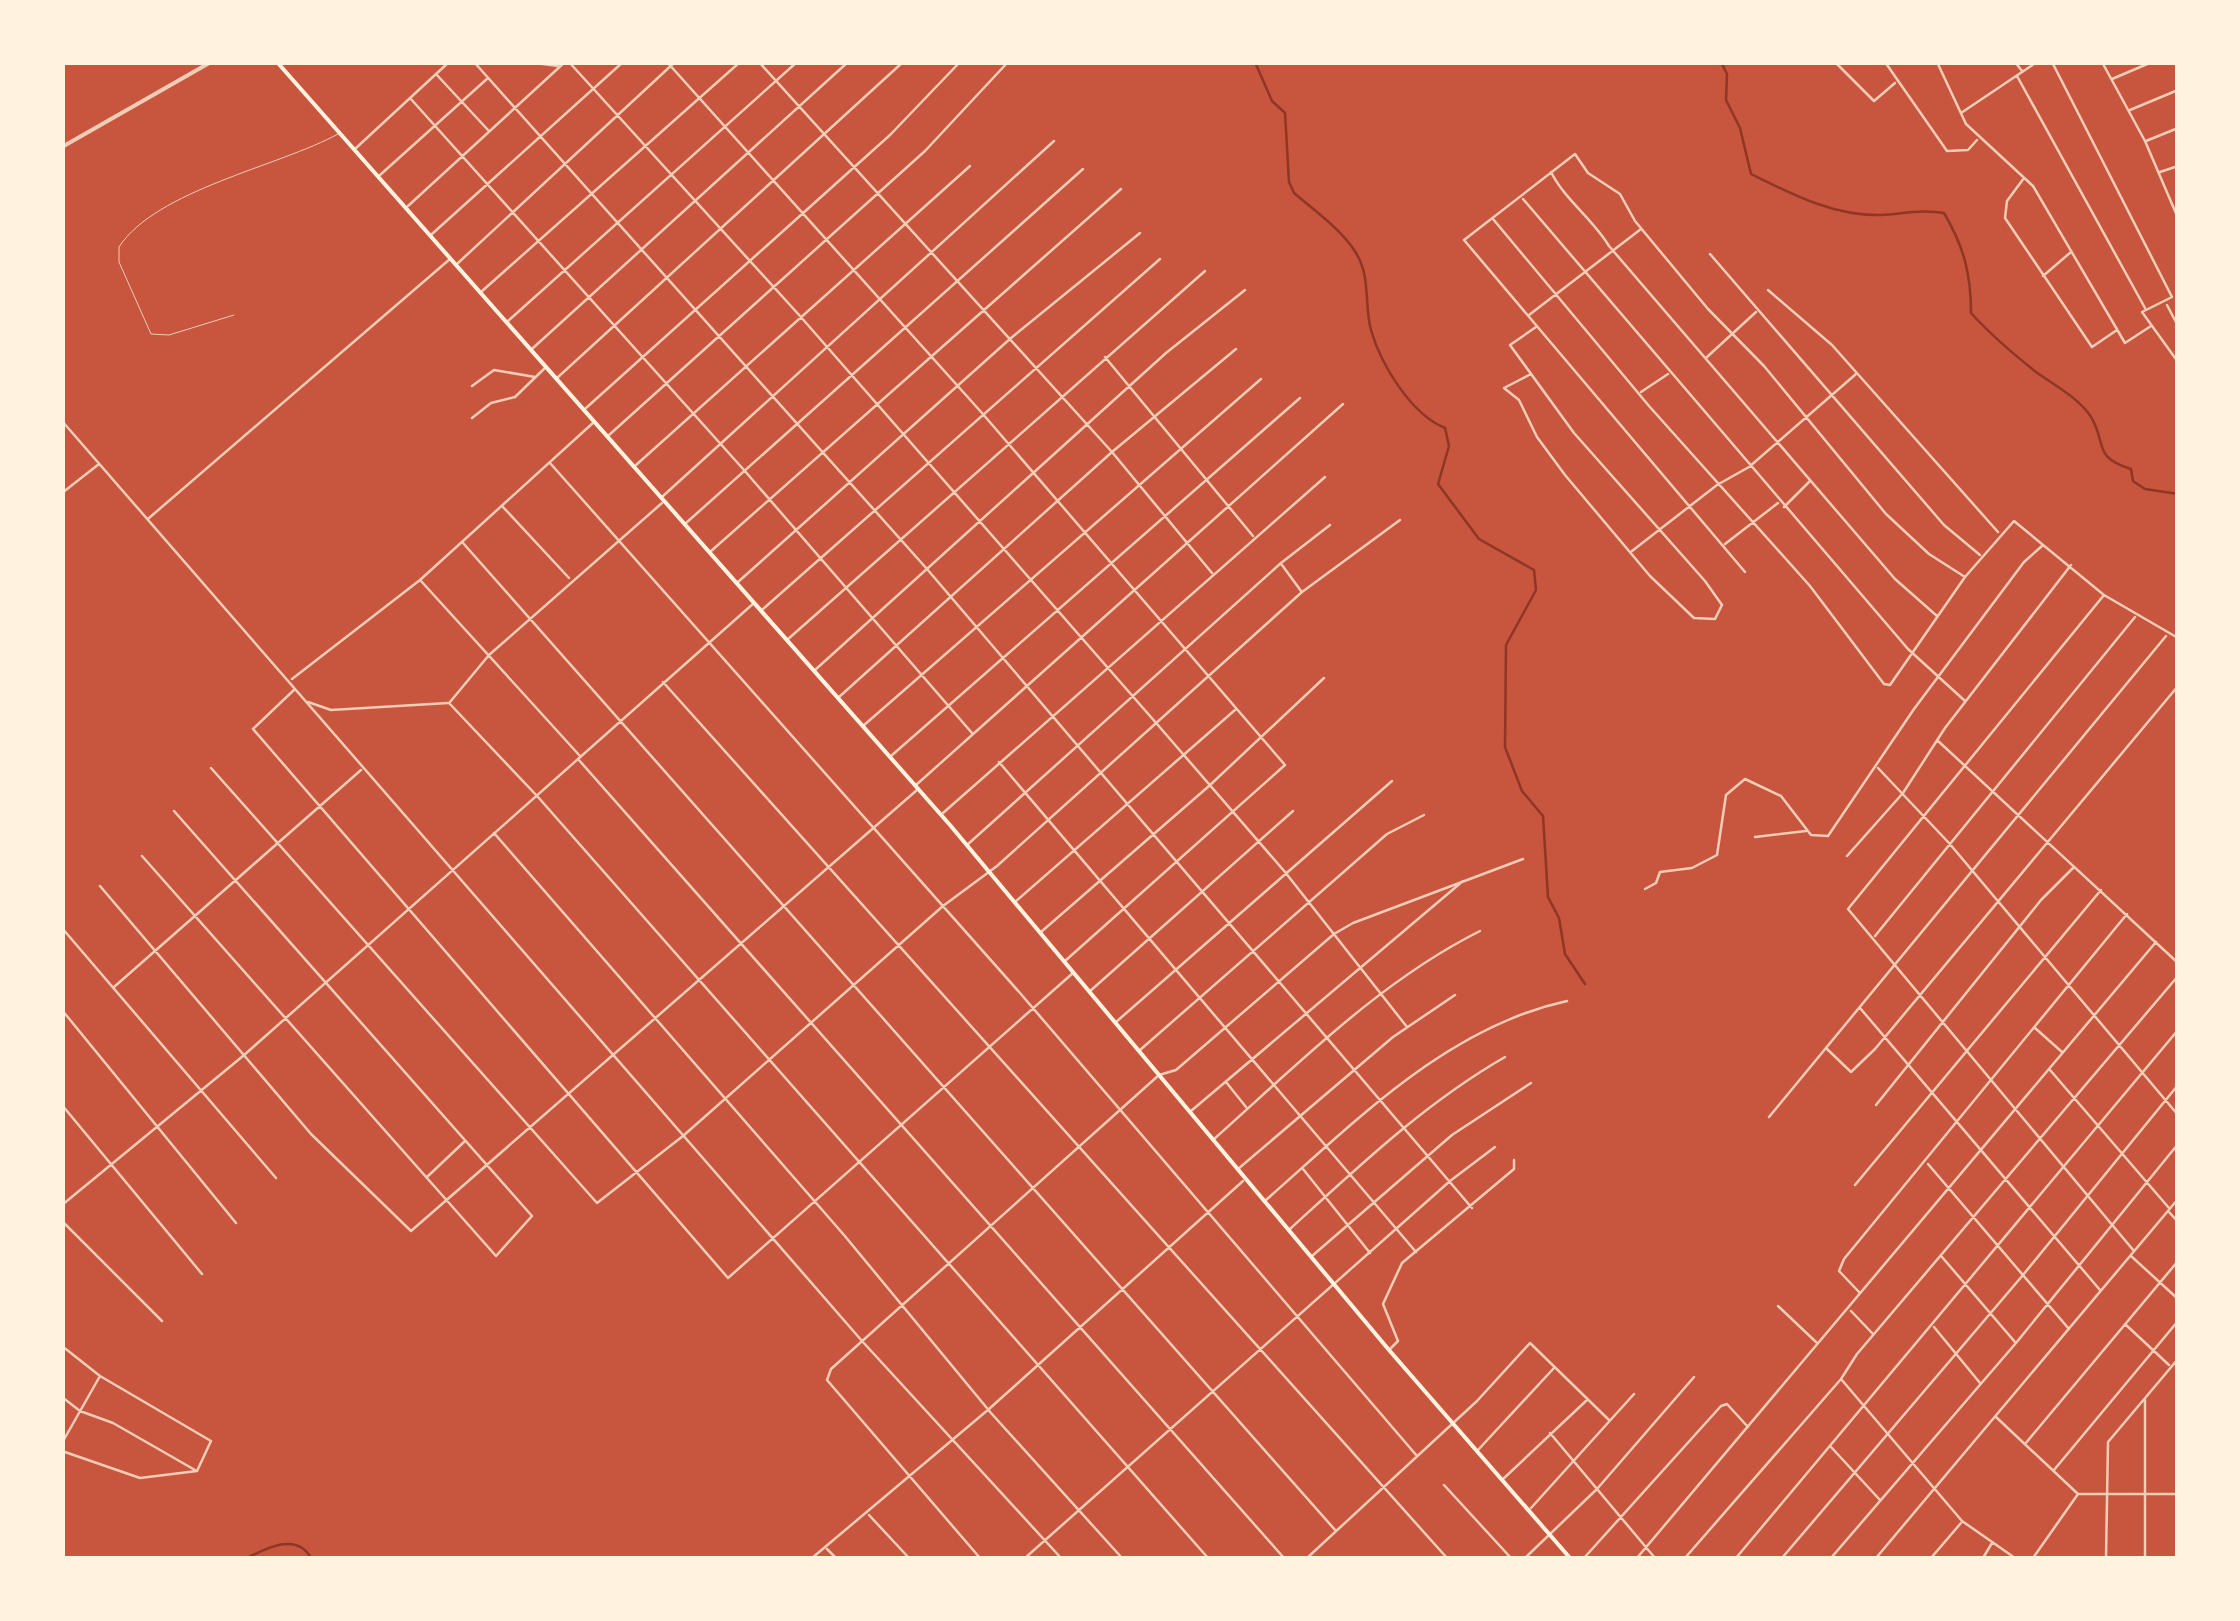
<svg xmlns="http://www.w3.org/2000/svg" width="2240" height="1621" font-family="'Space Grotesk',sans-serif">
<style>
.lines{fill:none;stroke-linecap:round;stroke-linejoin:round}
.stream{stroke:#8f3625;stroke-width:2.5}
.service{stroke:#f1ccb7;stroke-width:1}
.minor{stroke:#f1ccb7;stroke-width:2.5}
.tertiary{stroke:#f1ccb7;stroke-width:4}
.secondary{stroke:#fff3e0;stroke-width:4}
</style>
<rect width="100%" height="100%" fill="#c8553d"/>
<g class="lines">
<path class="stream" d="M1255 62 1272 101 1285 113 1289 182 1294 193C1315 211 1342 230 1356 253 1371 277 1364 305 1371 330 1381 365 1411 414 1445 428L1449 446 1438 484 1479 539 1534 570 1536 590 1506 645 1505 747 1522 791 1543 816 1548 897 1559 918 1565 954 1585 984
M1721 62 1727 74 1726 100 1740 128 1751 174C1792 194 1833 216 1880 215 1903 214 1921 209 1944 213 1964 247 1971 274 1971 313 1991 335 2012 353 2036 372 2054 385 2079 398 2091 417 2107 443 2092 457 2131 469L2133 481 2145 489 2178 494
M136 1558H152
M247 1558C267 1548 297 1532 311 1558"/>
<path class="service" d="M234 315 169 335 151 334 119 262V247C156 190 280 166 338 134"/>
<path class="minor" d="M474 62 927 569 1472 1208
M528 62 558 66
M569 62 800 316 1157 724 1285 872 1407 1027
M667 62 982 413 1285 765 1065 961
M759 62 1112 452 1212 573
M1835 62 1874 101 1895 83
M1885 62 1947 151 1968 150 1977 140
M1937 62 1966 124 2033 186 2125 343 2151 326
M2015 62 2022 71
M2052 62 2172 297 2142 312 2178 362
M2102 62 2145 141 2178 218
M2175 62 2178 68
M436 74 488 130
M2017 76 2145 308
M2112 79 2152 62
M410 98 744 470 972 733
M2130 110 2178 90
M1961 113 2037 62
M2146 141 2178 128
M356 148 449 62
M1551 172C1565 200 1593 219 1609 246L1895 579 1937 616
M2160 172 2178 166
M380 175 488 78
M2024 178 2007 201 2005 218 2092 347 2117 330
M1523 199 1908 649 1965 701
M408 206 565 62
M1493 219 1649 406 1810 586 1884 684 1890 685 1965 577 2014 521 2104 595 2178 638
M432 234 623 62
M1710 254 1944 525 1980 555
M458 263 675 62
M2043 276 2071 252
M1768 290 1832 345 1998 532
M481 292 740 62
M2167 305 2178 326
M1529 315 1641 229
M508 321 797 62
M533 348 848 62
M1105 357 1253 536
M1707 357 1756 312
M1531 374 1504 388 1519 400 1537 437 1565 475 1650 576 1694 618 1715 619 1722 605 1705 581 1574 433 1510 345 1536 327
M557 378 903 62
M472 386 494 370 535 377
M1641 392 1668 374
M586 408 890 135 959 63
M472 418 491 403 515 397 546 367
M62 421 862 1341 1061 1558
M609 435 925 151 1008 62
M550 463 1020 993 1417 1456
M636 465 970 166
M62 493 99 464
M663 496 1054 141
M503 507 569 578
M1784 507 1810 481
M149 518 450 259
M686 523 1083 169
M463 543 1336 1531
M1725 544 1778 503
M1632 551 1717 485 1749 467 1856 374
M710 552 1121 189
M1282 565 1301 591
M1745 572 1464 240 1575 154 1588 173 1620 194 1635 221 1708 309 1764 366 1886 514 1929 554 1965 577
M421 581 580 756
M738 582 1011 338 1140 233
M2104 595 1848 909 2134 1251
M763 609 1160 259
M787 640 1205 271
M815 670 1166 353 1245 290
M292 679 420 580 594 422
M663 682 1447 1558
M295 689 253 729 728 1278 1073 973
M839 697 1112 452 1236 349
M308 702 331 710 448 703
M450 702 489 655 662 503
M449 703 538 797 1208 1558
M863 726 1261 379
M1937 740 2178 963
M891 756 1300 398
M578 759 1284 1558
M999 762 1416 1252
M211 768 597 1203 683 1136 943 906 997 866 1302 592 1400 520
M1878 768 1949 843 2178 1115
M916 785 1343 404
M943 813 1325 477
M494 833 844 1235 991 1413 1122 1558
M1755 837 1806 831
M967 845 1281 563 1330 525
M142 856 496 1256 532 1216 174 811
M1847 856 1903 793 1945 728 2071 565
M100 886 311 1134 411 1231 917 790
M1645 889 1656 883 1660 872 1692 868 1717 855 1726 795 1745 779 1781 796 1811 835 1828 836 1914 709 2024 562 2042 546
M1015 902 1235 710
M62 928 276 1178
M1041 932 1209 786 1324 678
M1875 936 2135 617
M114 987 361 770
M1089 992 1293 811
M1860 1008 2100 1290
M62 1010 236 1223
M1116 1022 1392 781
M2035 1028 2062 1052
M1827 1049 1851 1072 1875 1049 2178 686
M1140 1050 1387 834 1424 815
M2050 1070 2169 1208
M1226 1082 1246 1107
M62 1105 202 1274
M1876 1105 2041 900 2074 867
M1191 1111 1463 881
M1769 1117 2166 636
M1214 1139C1297 1065 1380 981 1480 931
M1928 1164 2069 1329
M1238 1169 1393 1037 1455 995
M1303 1169 1370 1253
M427 1177 464 1142
M1855 1185 2101 890
M1266 1200C1355 1122 1447 1027 1567 1001
M62 1205 243 1056 754 603
M2169 1212 2178 1222
M62 1221 162 1321
M1290 1229C1358 1167 1425 1103 1505 1057
M1312 1256 1452 1135 1531 1083
M2131 1256 2178 1299
M1942 1257 2015 1342
M1860 1293 1839 1271 1844 1259 2127 914
M1778 1306 1816 1342
M1851 1311 1873 1334
M2125 1324 2169 1365
M1934 1327 1980 1383
M62 1346 100 1376 211 1441 197 1471 140 1478 62 1451
M1390 1349 1398 1341 1383 1304 1402 1263 1514 1169V1160
M1841 1379 1962 1521 2015 1558
M62 1397 80 1411 113 1423 195 1470
M2145 1400V1558
M1996 1417 2078 1494H2178
M1550 1433 1655 1558
M62 1443 100 1376
M2025 1444 2178 1261
M1831 1447 1880 1500
M1478 1450 1554 1368
M2054 1470 2178 1321
M1502 1480 1587 1400
M1444 1485 1511 1558
M1531 1508 1634 1394
M869 1515 909 1558
M827 1549 836 1558
M812 1558 989 1409 1243 1181
M980 1558 827 1380 831 1369 1159 1075 1176 1070 1334 934 1353 923 1523 859
M1025 1558 1450 1181 1495 1147
M1307 1558 1477 1401 1530 1343 1609 1420
M1525 1558 1597 1489 1694 1377
M1584 1558 1721 1406 1727 1404 1748 1427
M1637 1558 2156 942
M1685 1558 1841 1379 1857 1354 2178 976
M1736 1558 2178 1030
M1782 1558 2023 1275 2178 1085
M1831 1558 2016 1343 2178 1144
M1876 1558 2178 1199
M1931 1558 1961 1523
M1983 1558 1992 1543
M2033 1558 2078 1494
M2106 1558 2108 1442 2178 1359"/>
<path class="tertiary" d="M62 147 211 62"/>
<path class="secondary" d="M277 62 950 825 1389 1350 1570 1558"/>
</g>
<rect width="2240" height="1621" fill="none" stroke="#fff3e0" stroke-width="130"/>
</svg>
